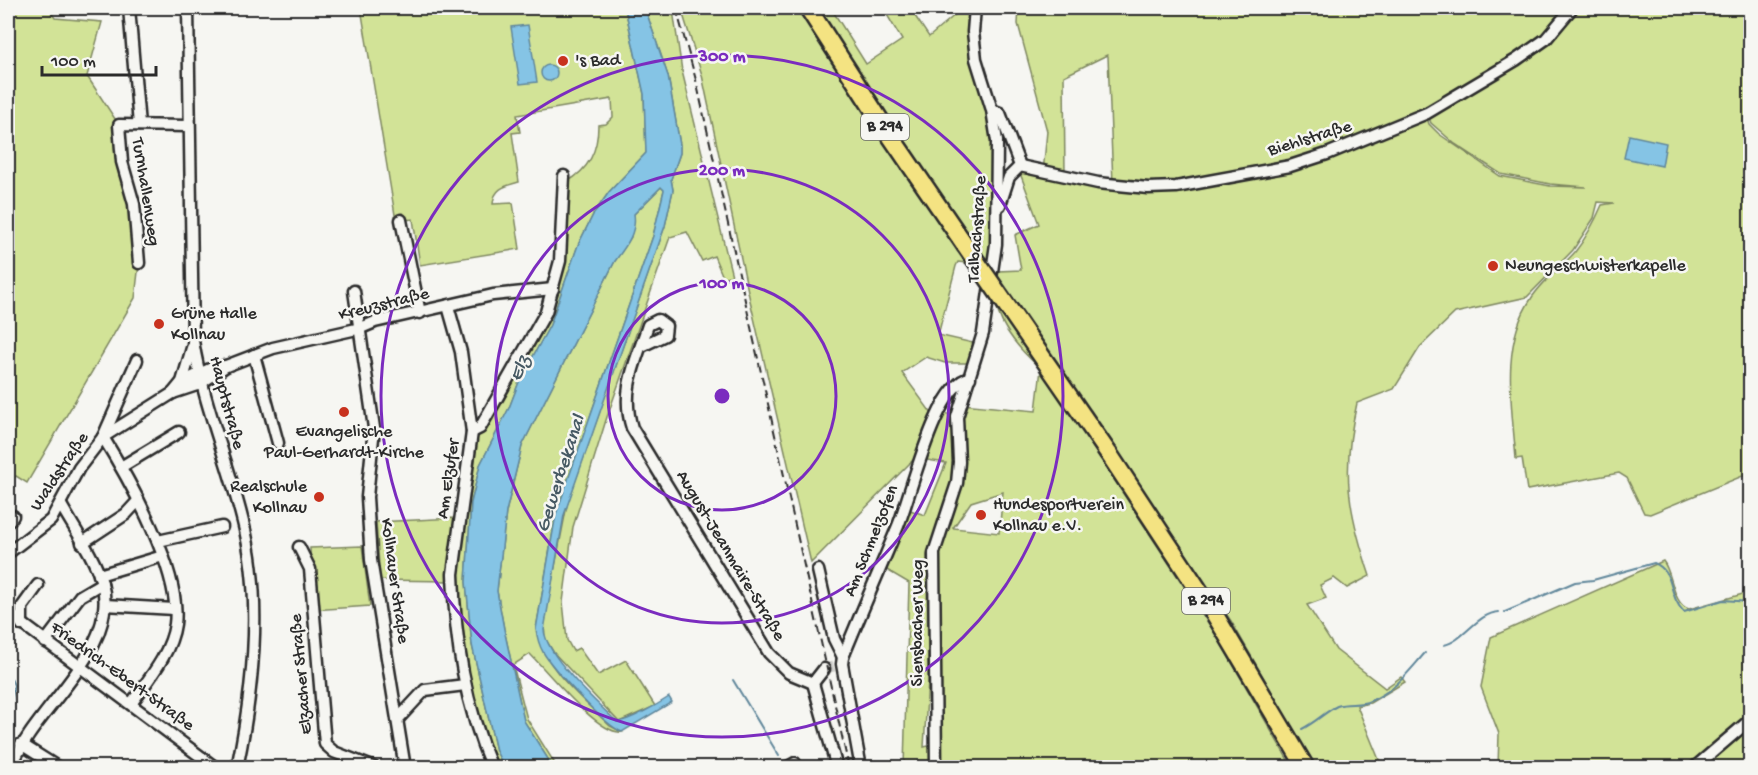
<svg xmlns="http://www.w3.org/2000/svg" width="1758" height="775" font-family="'Gochi Hand',sans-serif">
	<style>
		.green { fill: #d2e397; stroke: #7e8761; stroke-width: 1.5; fill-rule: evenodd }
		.water { fill: #85c4e5; stroke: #61879b; stroke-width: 1.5 }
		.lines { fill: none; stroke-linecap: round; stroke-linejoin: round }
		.stream { stroke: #61879b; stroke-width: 2 }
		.minor-tunnel { stroke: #cdcdca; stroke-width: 10; stroke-dasharray: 10 5; stroke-linecap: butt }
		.minor-casing { stroke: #2b2b2b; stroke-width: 15 }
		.highway-casing { stroke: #2b2b2b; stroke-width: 21 }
		.minor { stroke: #f6f6f2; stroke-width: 10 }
		.highway { stroke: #f4e382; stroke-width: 16 }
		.rail { stroke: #2b2b2b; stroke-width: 2; stroke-dasharray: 9 4.5; stroke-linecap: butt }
		.highway-bridge-casing { stroke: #2b2b2b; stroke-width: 21; stroke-linecap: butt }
		.highway-bridge { stroke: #f4e382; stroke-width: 16 }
		.ring { fill: none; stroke: #7b2cbf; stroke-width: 3 }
		.poi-dot { fill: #c8321e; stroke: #f6f6f2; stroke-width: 2 }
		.labels { text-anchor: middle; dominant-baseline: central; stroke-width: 5; stroke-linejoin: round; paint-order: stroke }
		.shield { fill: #f6f6f2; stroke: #686867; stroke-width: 1.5 }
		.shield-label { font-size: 16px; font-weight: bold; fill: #2b2b2b }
		.poi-label { font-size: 18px; fill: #2b2b2b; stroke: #f6f6f2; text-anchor: start }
		.street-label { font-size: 18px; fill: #2b2b2b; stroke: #f6f6f2 }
		.water-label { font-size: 20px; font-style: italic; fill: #465963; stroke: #f6f6f2 }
		.centre { fill: #7b2cbf; stroke: #f6f6f2; stroke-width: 3 }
		.ring-label { font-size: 18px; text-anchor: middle; font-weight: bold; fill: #7b2cbf; stroke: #f6f6f2; stroke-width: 5; stroke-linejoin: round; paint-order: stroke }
	</style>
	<rect width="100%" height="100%" fill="#f6f6f2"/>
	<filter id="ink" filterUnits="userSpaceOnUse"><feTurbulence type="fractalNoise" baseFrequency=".0167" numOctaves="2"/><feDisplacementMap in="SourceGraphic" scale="12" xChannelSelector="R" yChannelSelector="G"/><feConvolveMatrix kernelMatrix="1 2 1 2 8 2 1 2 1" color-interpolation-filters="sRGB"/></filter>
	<g filter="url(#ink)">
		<!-- green -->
		<g class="green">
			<path d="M8,8H48L55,18L102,22L87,76L119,125L139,263L135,298L27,483L16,476L8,483Z"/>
			<path d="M361,8H625L644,94L646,153L609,192L593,215L578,245L550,325L519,382L509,408L480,465L471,503L466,582L472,645L496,751L504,767H492L478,738L454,597L472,432L556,293L565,266L567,182C589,169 598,151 598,125L606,124L613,117L612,99L517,115L520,132L512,133L519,182C505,186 494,188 493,204L513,203L520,249L420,265L413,219L396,221Z"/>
			<path d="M645,8H672L673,10L682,71L732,276L723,277L714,256L702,261L687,232L670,237L606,420L573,527L563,602L567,640L573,651L579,648L598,675L626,660L655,706L619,722L554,653L545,638L544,623L567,505L665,226L673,190L671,179L680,153V145L668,76Z"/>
			<path d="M681,8H801L841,75L967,263L958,262L956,266L938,335L973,343L969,363H945L926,357L902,373L932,414L939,412L957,416L962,404L1036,411L1041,369C1022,352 1001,330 996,304C995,294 997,281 998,271L1021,270L1015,235L1039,224L1020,173V170L1043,173L1047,131L1018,24L1019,8H1568L1544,35L1515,58L1425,112L1429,124L1439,134L1500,176L1550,186L1586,187L1550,184L1501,174L1455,144L1431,123L1427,113L1520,61L1575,8H1750V473L1650,514L1644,513L1627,478L1619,473L1527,490L1522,458L1516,459C1512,407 1500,345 1531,299C1542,281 1561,268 1575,252C1586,238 1595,221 1602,205L1614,203L1598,202L1594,218L1573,250L1527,297L1455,313L1420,347L1394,389L1357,403C1341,471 1348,511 1370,576L1347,588L1334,578L1320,585L1326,598L1307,605L1336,650L1385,688L1401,677L1405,682L1370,703L1357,706L1382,767H1315L1231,621L1106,434L1090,443L1216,635L1292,767H904L909,583L880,566L904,508L925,515L946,463L915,458L811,563L749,296L702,75ZM1107,55L1108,56L1113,184L1065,175L1064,76ZM1003,492L999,533L953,528L971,502ZM935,547L933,745L924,747L928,680L927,555Z"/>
			<path d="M817,8H831L866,64L902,40L883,8H917L915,16L929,37L963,8H969L968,48L990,121L995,148L989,259L985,258L880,109Z"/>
			<path d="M661,187L664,190L653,236L556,514L536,629C543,668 583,699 610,726L622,732C599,736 547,671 530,654L513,665L527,719L557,767H553L524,721L504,629L497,591L506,512L522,446L615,261L631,237L634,214Z"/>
			<path d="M455,518L450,581L380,580L376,522Z"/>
			<path d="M362,546L370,606L313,610L310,548Z"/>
			<path d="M1663,561C1673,573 1672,604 1689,609L1750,592V767H1498L1499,734L1481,687L1491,637Z"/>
		</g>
		<!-- water -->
		<g class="water">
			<path d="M625,8H645L668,76L680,145V153L671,179L673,190L665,226L564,515L544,630C546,656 597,703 617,722C629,721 657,705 669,697L672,702L622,732C604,725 553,669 543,652C539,645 537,637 536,629L556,514L653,236L664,190L661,187L634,214C637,233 626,246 615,261L522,446L506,512L497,591L504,629L524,721L553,767H504L496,751L472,645L466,582L471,503L480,465L509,408L519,382L550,325L578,245L593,215L609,192L646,153L644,94Z"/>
			<path d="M528,25L537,82L520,84L511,27Z"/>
			<circle cx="549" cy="73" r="8"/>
			<path d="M1629,135L1666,143L1662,166L1624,158Z"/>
		</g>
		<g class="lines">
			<!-- stream -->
			<g class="stream">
				<path d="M1505,612L1575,582L1593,580L1654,563C1676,572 1667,595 1684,612L1723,600L1750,602"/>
				<path d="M1444,645C1464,641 1477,613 1499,612"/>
				<path d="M8,673L14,685L8,722"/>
				<path d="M733,680L779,756"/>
				<path d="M1302,729C1316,722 1325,712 1337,706C1347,702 1360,706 1370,701C1395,691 1408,672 1425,653"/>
			</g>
			<!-- minor-tunnel -->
			<path class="minor-tunnel" d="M824,669L842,664"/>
			<!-- minor casing -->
			<g class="minor-casing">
				<g id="minor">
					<path d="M129,8L139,125"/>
					<path d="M188,8L193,341C203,403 228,461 243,522C263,598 253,691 237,768"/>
					<path d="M992,110L1000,113L1020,166L1009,177L1000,205"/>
					<path d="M1020,166L1098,183L1148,188L1176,187L1290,166L1327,154L1427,113L1516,60L1546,39L1572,8"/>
					<path d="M401,220L420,313"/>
					<path d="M139,263L134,204L122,162L119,125L189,126"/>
					<path d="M354,291L374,428L367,497L371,560L405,768"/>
					<path d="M448,306L461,352L472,432L453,574C455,642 465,705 492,768"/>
					<path d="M642,346L665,335L666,326L658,320L648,325C636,362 620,390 632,428L769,653L789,673L813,683"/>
					<path d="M254,355L278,443"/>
					<path d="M182,382L214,367L226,366L273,348L361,328L375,322L493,295L553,289"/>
					<path d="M173,393L200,384L226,366"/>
					<path d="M472,432L480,428L546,312L560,261L564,176"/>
					<path d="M103,437C130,481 182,573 175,624C171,654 147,681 131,704"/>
					<path d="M103,437L137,360"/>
					<path d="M121,467L179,432"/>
					<path d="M8,522L13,516"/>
					<path d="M158,541L222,527"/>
					<path d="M82,543L126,514L138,501"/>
					<path d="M299,547L310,569L325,744L334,752L375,768"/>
					<path d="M8,553L51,520L79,468L103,437L173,393L182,382L192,348"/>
					<path d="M818,570L834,639L843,657"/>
					<path d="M99,575L163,556"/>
					<path d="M105,605L174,609"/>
					<path d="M8,613L216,768"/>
					<path d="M22,625V607L38,585"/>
					<path d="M45,642L80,596L102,583"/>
					<path d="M813,683L837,768"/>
					<path d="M813,683L824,669"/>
					<path d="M399,718L425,690L465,685"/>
					<path d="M21,744L59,768"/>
					<path d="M11,768C33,709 121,650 102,583C94,556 75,530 61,505"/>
					<path d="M786,768L795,763L798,768"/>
					<path d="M861,768L842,664L843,657C861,613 880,569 898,526C911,495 936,383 970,378"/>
					<path d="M936,768L934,553L957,483L959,462L957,417L983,333L996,244L997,141L992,110L976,59L973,32L975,8"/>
					<path d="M1694,768L1750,720"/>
				</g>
			</g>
			<!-- highway casing -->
			<g class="highway-casing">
				<g id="highway">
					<path d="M808,8L887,131L965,245"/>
					<path d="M1109,454L1215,615L1306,768"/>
				</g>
			</g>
			<!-- minor -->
			<use href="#minor" class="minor"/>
			<!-- highway -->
			<use href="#highway" class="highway"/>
			<!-- rail -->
			<path class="rail" d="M676,8L696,80L849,768"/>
			<!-- highway-bridge casing -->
			<g class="highway-bridge-casing">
				<path id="highway-bridge" d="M965,245L1109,454"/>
			</g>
			<!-- highway-bridge -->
			<use href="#highway-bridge" class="highway-bridge"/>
		</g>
	</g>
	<!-- distance rings -->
	<g class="ring">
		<circle cx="722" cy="396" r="114"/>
		<circle cx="722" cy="396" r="227"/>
		<circle cx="722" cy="396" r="341"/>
	</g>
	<!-- markers -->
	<g class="poi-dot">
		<circle cx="563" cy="61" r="6"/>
		<circle cx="1493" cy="266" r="6"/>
		<circle cx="159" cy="324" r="6"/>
		<circle cx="344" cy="412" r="6"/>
		<circle cx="319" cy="497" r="6"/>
		<circle cx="981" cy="515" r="6"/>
	</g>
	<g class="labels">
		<!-- shield labels -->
		<g class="shield">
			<rect x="861" y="114" width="48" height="26" rx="4.5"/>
			<rect x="1182" y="588" width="48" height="26" rx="4.5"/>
		</g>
		<g class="shield-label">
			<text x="885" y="127">B 294</text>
			<text x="1206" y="601">B 294</text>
		</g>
		<!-- poi labels -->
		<g class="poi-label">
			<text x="575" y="61">'s Bad</text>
			<text x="1505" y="266">Neungeschwisterkapelle</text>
			<text x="171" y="314">Grüne Halle<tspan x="171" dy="21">Kollnau</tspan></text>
			<text x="344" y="432" text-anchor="middle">Evangelische<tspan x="344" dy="21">Paul-Gerhardt-Kirche</tspan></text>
			<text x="307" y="487" text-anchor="end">Realschule<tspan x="307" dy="21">Kollnau</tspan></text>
			<text x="993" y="505">Hundesportverein<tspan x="993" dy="21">Kollnau e.V.</tspan></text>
		</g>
		<!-- street labels -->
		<g class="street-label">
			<text transform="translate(1310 139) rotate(-17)">Biehlstraße</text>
			<text transform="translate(145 192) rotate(81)">Turnhallenweg</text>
			<text transform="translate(978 229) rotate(-86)">Talbachstraße</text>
			<text transform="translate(384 305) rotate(-14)">Kreuzstraße</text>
			<text transform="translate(226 403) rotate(75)">Hauptstraße</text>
			<text transform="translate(60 472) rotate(-56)">Waldstraße</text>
			<text transform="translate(449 479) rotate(-82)">Am Elzufer</text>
			<text transform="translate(872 541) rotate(-68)">Am Schmelzofen</text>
			<text transform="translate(730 556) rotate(59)">August-Jeanmaire-Straße</text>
			<text transform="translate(394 581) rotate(82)">Kollnauer Straße</text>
			<text transform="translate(918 623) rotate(-90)">Siensbacher Weg</text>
			<text transform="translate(302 674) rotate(-95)">Elzacher Straße</text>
			<text transform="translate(122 677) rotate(36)">Friedrich-Ebert-Straße</text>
		</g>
		<!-- water labels -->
		<g class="water-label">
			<text transform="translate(521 369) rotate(-65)">Elz</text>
			<text transform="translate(562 474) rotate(-72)">Gewerbekanal</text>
		</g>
	</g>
	<circle cx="722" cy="396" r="9" class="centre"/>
	<g class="ring-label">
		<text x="722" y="61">300 m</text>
		<text x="722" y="175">200 m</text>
		<text x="722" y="288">100 m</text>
	</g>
	<!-- margin -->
	<rect width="1758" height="775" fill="none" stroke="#f6f6f2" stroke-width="30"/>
	<rect x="15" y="15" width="1728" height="745" fill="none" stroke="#2b2b2b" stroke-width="2" filter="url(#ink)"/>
	<!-- scale -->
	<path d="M42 66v9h114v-9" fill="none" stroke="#2b2b2b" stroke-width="3"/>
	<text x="51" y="66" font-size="18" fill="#2b2b2b" stroke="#f6f6f2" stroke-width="4.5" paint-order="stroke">100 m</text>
</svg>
